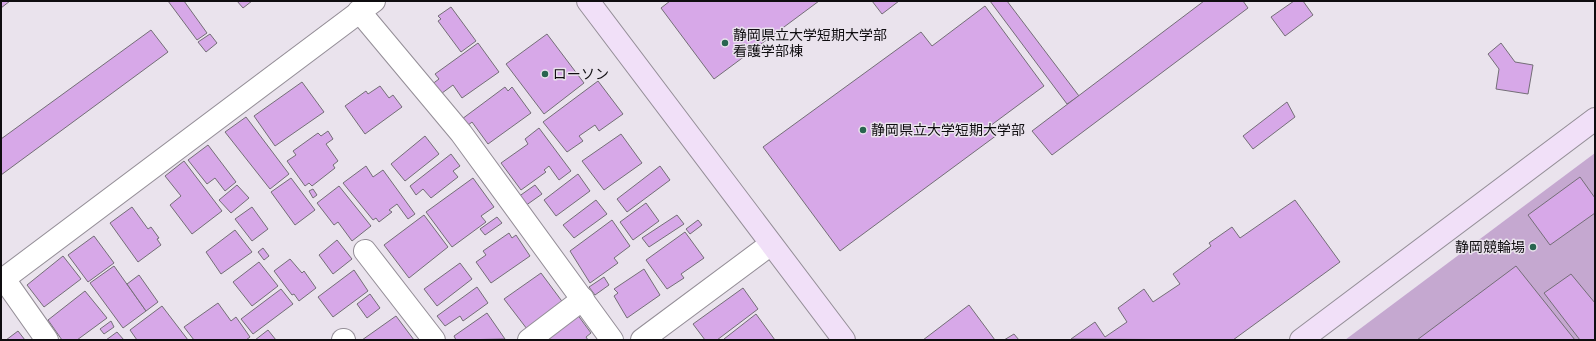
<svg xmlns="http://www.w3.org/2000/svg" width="1596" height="341" font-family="Cabin,'Noto Sans JP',sans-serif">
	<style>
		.green { fill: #c5a8d0 }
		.building { fill: #d7a8e8; stroke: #746e77 }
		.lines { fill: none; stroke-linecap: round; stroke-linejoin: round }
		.street-casing { stroke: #948e97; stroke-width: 24 }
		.secondary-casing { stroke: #948e97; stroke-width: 24 }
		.street { stroke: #fff; stroke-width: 22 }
		.secondary { stroke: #f1e0f8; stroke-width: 22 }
		.poi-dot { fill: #29654f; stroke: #eae3ed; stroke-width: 1.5 }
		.labels { text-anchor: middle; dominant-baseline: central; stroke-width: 3; stroke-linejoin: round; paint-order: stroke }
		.poi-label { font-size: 14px; fill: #0f0d10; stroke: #eae3ed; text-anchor: start }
	</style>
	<rect width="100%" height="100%" fill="#eae3ed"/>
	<!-- green -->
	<path class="green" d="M1595,153V340H1345Z"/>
	<!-- building -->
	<g class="building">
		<path d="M1,1H10L1,8Z"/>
		<path d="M168,1H184L207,33L197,40Z"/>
		<path d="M237,1H252L243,8Z"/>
		<path d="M670,1H819L714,79L661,8Z"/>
		<path d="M872,1H899L882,14Z"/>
		<path d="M990,1H1007L1079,96L1067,104Z"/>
		<path d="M1204,1H1243L1248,8L1052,155L1032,131Z"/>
		<path d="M1294,1H1303L1313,15L1285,36L1271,17Z"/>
		<path d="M985,6L1044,86L990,126L997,135L840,251L763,147L921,32L932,46Z"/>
		<path d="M451,7L476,41L461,52L438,21L441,19L438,16Z"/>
		<path d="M151,30L168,52L1,175V139Z"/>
		<path d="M210,34L217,43L206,52L198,42Z"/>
		<path d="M547,34L584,83L544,114L506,64Z"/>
		<path d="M478,43L499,72L462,98L453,85L438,96L431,85L439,79L435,74Z"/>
		<path d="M1501,43L1515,62L1533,65L1528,94L1496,89L1499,69L1488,54Z"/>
		<path d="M598,81L623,114L599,131L595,125L579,136L583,141L567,152L543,122Z"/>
		<path d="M302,82L324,112L275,146L254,116Z"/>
		<path d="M380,86L389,98L393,95L402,107L365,134L345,106L366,91L368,94Z"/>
		<path d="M505,87L508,91L512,87L531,113L488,144L472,122L467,126L462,119Z"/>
		<path d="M1287,102L1295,117L1253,149L1243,136Z"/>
		<path d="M246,117L289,174L270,189L225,132Z"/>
		<path d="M539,128L571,171L559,180L549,166L544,170L546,172L521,190L501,163L528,144L525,139Z"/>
		<path d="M328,131L333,139L326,144L338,161L333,165L335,168L312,186L309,183L305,186L287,161L296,155L293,151L318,133L321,136Z"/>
		<path d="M621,134L642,163L604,190L582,161Z"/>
		<path d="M425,136L439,154L405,181L391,164Z"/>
		<path d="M208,145L236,182L225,191L215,178L207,184L188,160Z"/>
		<path d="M451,154L460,166L453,171L458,177L431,198L423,189L416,195L410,186Z"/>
		<path d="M184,161L222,211L192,234L170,205L181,196L165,176Z"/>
		<path d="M366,166L373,177L383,170L415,214L408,219L397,204L389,210L392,212L379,222L376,218L373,220L343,183Z"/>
		<path d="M660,166L670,180L627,212L617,199Z"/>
		<path d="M578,174L590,191L556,216L544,200Z"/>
		<path d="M1580,177L1595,198V213L1550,245L1528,215Z"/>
		<path d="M291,178L315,210L295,225L271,192Z"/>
		<path d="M473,178L494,207L481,216L486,222L452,247L426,212Z"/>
		<path d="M237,185L249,198L231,213L219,200Z"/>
		<path d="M535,185L542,194L525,206L518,197Z"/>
		<path d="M339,186L371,226L352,241L338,222L334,225L317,203Z"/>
		<path d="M313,189L317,195L313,198L309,191Z"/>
		<path d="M596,200L607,214L574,238L563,225Z"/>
		<path d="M1295,200L1340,262L1233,340L1071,339L1095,322L1105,337L1127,322L1118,308L1144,289L1153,302L1180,284L1173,274L1211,246L1209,243L1232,227L1240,238Z"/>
		<path d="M646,203L659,221L633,240L620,222Z"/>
		<path d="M132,207L148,229L151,227L159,238L157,239L161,245L138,262L110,223Z"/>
		<path d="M252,207L268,229L252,241L235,219Z"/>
		<path d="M424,215L448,247L409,278L384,245Z"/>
		<path d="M677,215L684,224L649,247L642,238Z"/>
		<path d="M497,217L502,223L485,235L480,229Z"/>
		<path d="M612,220L630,246L614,258L618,263L590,283L570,251Z"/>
		<path d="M698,220L702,225L690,234L686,229Z"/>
		<path d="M235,230L252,252L221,274L206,252Z"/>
		<path d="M685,232L704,258L681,274L684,278L667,289L646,260Z"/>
		<path d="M509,233L512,238L516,235L530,256L491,283L476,262L486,255L483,251Z"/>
		<path d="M94,236L114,263L88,282L68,255Z"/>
		<path d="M337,240L352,259L333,274L319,255Z"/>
		<path d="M263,248L269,256L264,260L258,252Z"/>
		<path d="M63,256L81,279L44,307L27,285Z"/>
		<path d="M290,259L302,273L304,271L316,288L299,301L294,294L292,295L274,271Z"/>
		<path d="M259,262L278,286L252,306L233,282Z"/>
		<path d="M460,263L472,279L437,306L424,289Z"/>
		<path d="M114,266L146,311L123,328L90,283Z"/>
		<path d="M1516,266L1575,340H1417Z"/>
		<path d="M644,269L660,295L627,318L614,296L618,293L614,289Z"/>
		<path d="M354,270L368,291L333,317L318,297Z"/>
		<path d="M541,273L564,304L527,329L504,299Z"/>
		<path d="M1571,274L1595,303V340H1580L1544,293Z"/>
		<path d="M139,275L158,302L146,311L127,284Z"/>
		<path d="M604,277L609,285L595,295L589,287Z"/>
		<path d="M477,287L488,303L463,321L460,316L445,326L437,316Z"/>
		<path d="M743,288L758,309L717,340H705L693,324Z"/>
		<path d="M281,289L293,304L253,334L241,319Z"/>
		<path d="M85,291L107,318L77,340H62L48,320Z"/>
		<path d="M370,294L380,308L367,318L357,304Z"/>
		<path d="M218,303L231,321L236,317L250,337L246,340H194L184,327Z"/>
		<path d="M969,305L995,340H923Z"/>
		<path d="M162,306L188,340H137L130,330Z"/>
		<path d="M487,313L505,339L456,340L454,336Z"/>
		<path d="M577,314L591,333L586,337L588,340H542Z"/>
		<path d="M756,314L775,340H725L724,339Z"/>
		<path d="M396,316L414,340H362Z"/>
		<path d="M111,321L114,327L104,334L100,329Z"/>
		<path d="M268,330L276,340H255Z"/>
		<path d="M18,331L25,340H6Z"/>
		<path d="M117,332L124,340H106Z"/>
		<path d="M1014,334L1019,340H1004Z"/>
	</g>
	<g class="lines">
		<!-- street casing -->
		<g class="street-casing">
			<g id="street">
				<path d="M359,11L461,133L612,340"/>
				<path d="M365,251L434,340"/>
				<path d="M4,279L47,340"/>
				<path d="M1,281L374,1"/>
				<path d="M343,340H344"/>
				<path d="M529,340L583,299"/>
				<path d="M642,340L771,244"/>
			</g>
		</g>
		<!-- secondary casing -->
		<g class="secondary-casing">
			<g id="secondary">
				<path d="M588,1L844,340"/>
				<path d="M1301,340L1595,119"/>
			</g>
		</g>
		<!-- street -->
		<use href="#street" class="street"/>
		<!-- secondary -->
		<use href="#secondary" class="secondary"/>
	</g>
	<!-- markers -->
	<g class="poi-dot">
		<circle cx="725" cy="43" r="4"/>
		<circle cx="545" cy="74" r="4"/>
		<circle cx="863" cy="130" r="4"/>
		<circle cx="1533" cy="247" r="4"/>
	</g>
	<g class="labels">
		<!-- poi labels -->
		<g class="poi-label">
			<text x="733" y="35">静岡県立大学短期大学部<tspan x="733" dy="16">看護学部棟</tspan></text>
			<text x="553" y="74">ローソン</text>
			<text x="871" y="130">静岡県立大学短期大学部</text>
			<text x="1525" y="247" text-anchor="end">静岡競輪場</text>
		</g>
	</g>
	<!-- border -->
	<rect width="1596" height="341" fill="none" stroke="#0f0d10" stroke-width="4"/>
</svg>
